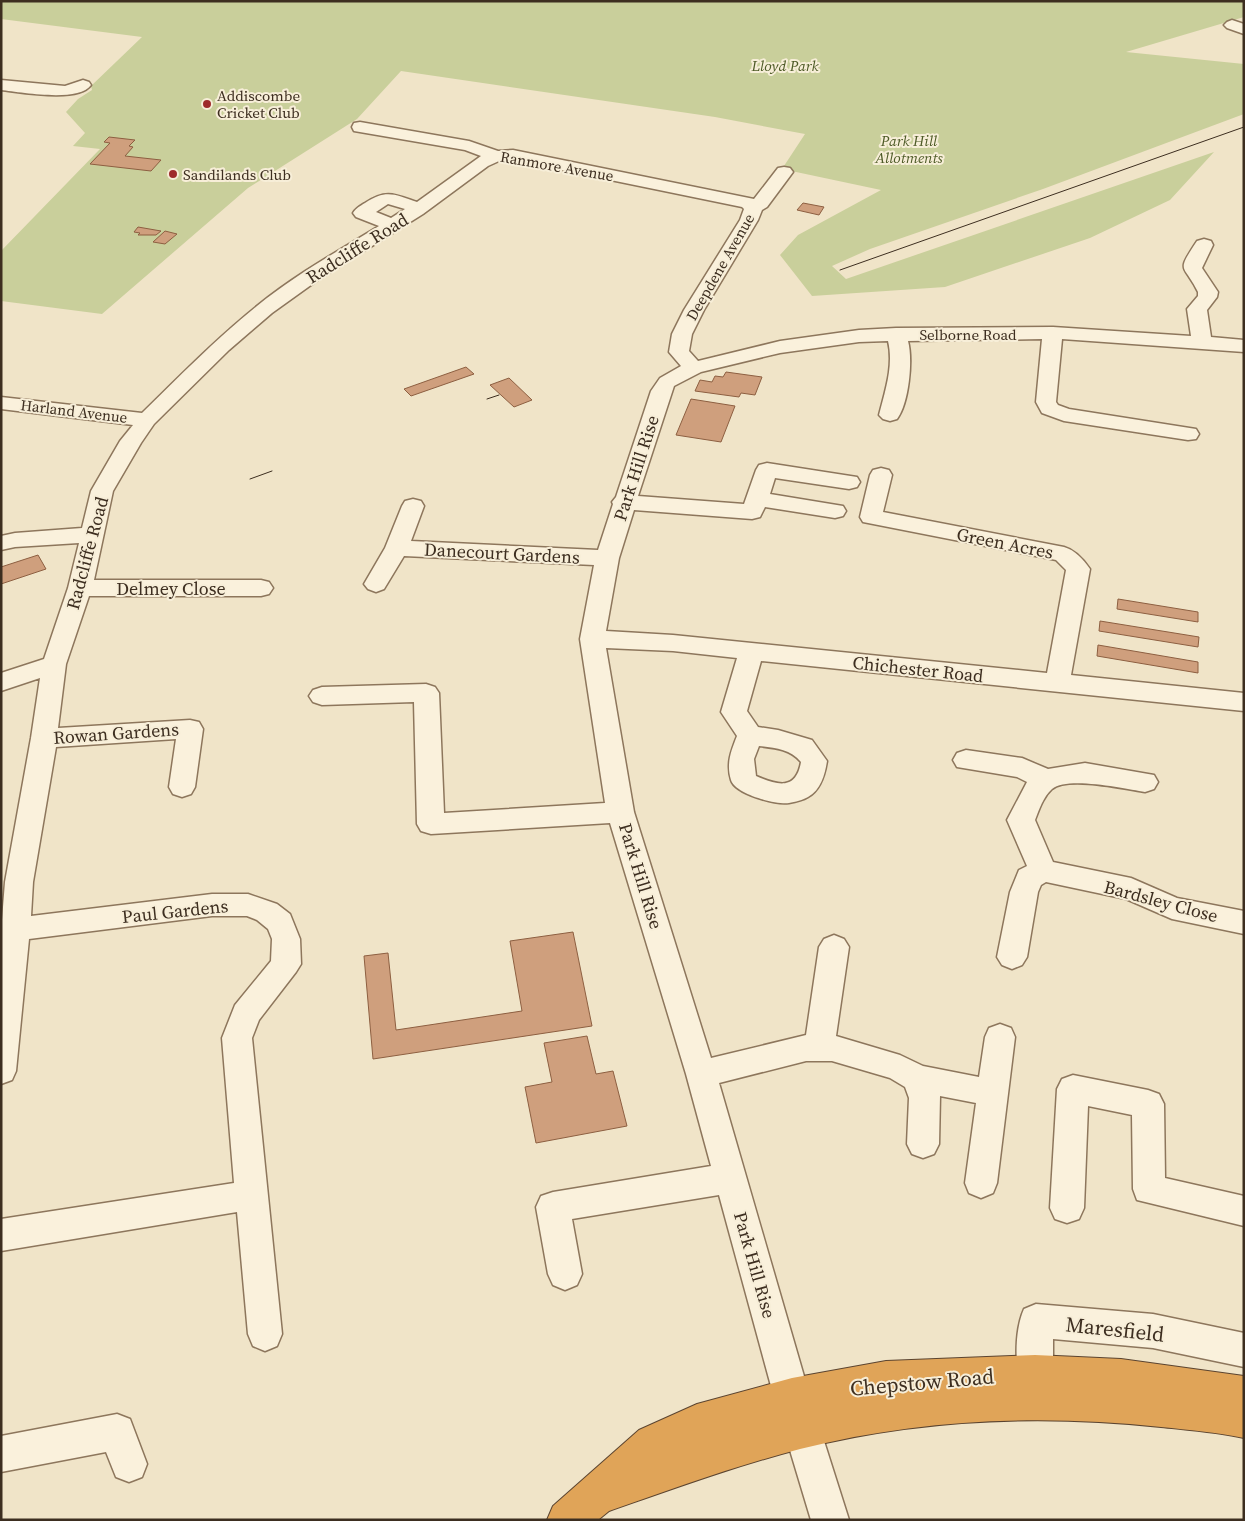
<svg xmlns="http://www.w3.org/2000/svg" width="1245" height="1521" font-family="'Source Serif 4',serif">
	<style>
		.green { fill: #c9cf9b }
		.building { fill: #cf9f7d; stroke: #8d5f41 }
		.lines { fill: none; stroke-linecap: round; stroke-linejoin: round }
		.minor-casing { stroke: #8d765c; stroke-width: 3 }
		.highway-casing { stroke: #5b4430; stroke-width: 2 }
		.minor { fill: #faf1dc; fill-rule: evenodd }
		.highway { fill: #e0a458; fill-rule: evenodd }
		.tram { stroke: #3d2e20; stroke-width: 1 }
		.poi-dot { fill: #9e2a2b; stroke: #f7eed8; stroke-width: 2 }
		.labels { text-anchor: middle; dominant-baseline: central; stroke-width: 4; stroke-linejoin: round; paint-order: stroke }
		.far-park-label { font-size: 15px; font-style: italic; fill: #4d5a26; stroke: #f7eed8 }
		.far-poi-label { font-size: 15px; fill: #3d2e20; stroke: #f7eed8; text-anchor: start }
		.far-street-label { font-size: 15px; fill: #3d2e20; stroke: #f7eed8 }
		.street-label { font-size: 18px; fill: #3d2e20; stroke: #f7eed8 }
		.near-street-label { font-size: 21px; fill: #3d2e20; stroke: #f7eed8 }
	</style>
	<rect width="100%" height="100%" fill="#f0e4c8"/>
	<!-- green -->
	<path class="green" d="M1,1H1244V17L1126,52L1244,64V114L1043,189L870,249L832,266L846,279L1214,152L1170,200L1090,238L945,287L812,296L780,255L798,235L881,190L782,169L805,134L715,117L401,71L357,119L248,188L102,314L1,301V251L100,149L73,146L85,133L66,112L78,99L92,90L91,86L142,37L1,19Z"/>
	<!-- building -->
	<g class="building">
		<path d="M109,137L135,140L129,146L133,147L125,156L161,160L151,171L90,164L110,143L104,142Z"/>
		<path d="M803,203L824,207L819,215L797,210Z"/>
		<path d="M138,227L161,231L156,235H138L140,233L134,232Z"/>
		<path d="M165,231L177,234L165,244L153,242Z"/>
		<path d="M466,367L474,374L411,396L404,389Z"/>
		<path d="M726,372L762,377L755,395L741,393L739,397L695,391L700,380L712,382L715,376L723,377Z"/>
		<path d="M509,378L532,400L514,407L490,385Z"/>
		<path d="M691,399L735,406L721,442L676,435Z"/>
		<path d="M38,555L46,569L1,584V567Z"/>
		<path d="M1118,599L1198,612V622L1117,609Z"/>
		<path d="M1100,621L1199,637L1198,647L1099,631Z"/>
		<path d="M1098,645L1198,662V673L1097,656Z"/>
		<path d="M573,932L592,1026L373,1059L364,956L388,953L396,1030L522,1011L510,941Z"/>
		<path d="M587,1036L596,1074L613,1071L627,1126L536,1143L525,1087L552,1082L544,1043Z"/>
	</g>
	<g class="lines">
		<!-- minor casing -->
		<g class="minor-casing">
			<g id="minor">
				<path d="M1232,20L1244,24V34L1227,28L1224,25L1227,22Z"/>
				<path d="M1,80L65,86L83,80L89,82L91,85C78,103 21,92 1,90Z"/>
				<path d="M360,122L469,141L498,151L513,150L754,199L778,168L784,167L790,168L793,172L767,207L762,210L758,220L704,310L692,334L689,351L698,361L780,341L859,330L896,328L1053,327L1191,336L1187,309L1198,296V292C1184,263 1175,274 1197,241L1204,239L1211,241L1213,245L1202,268L1218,292L1217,297L1207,310L1211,337L1244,340V352L1062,339L1056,402L1058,405L1069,409L1196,429L1199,434L1196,439L1188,440L1064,421L1042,413L1036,402L1042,339L908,341C913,360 909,403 897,419L890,421L883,419L879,415C885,391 894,366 888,341L859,342L780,353L701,372L674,386L638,496L744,504L756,470L759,465L767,463L857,477L860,482L857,487L849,489L775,478L770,494L843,506L846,511L843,516L835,518L765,507L760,517L752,519L634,510L619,558L606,631L673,635L1047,673L1066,570L1056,560L863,522L860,517L870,475L873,470L881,468L889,470L892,475L883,512L1064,547C1075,550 1083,559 1090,569L1071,675L1244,693V711L761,661L747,711L758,727L778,730L812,740L827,761C825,774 821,790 808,797C803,800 795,802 789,803C776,805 735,794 731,780C726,764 731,751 737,736L721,712L737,658L673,651L606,648L634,812L711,1058L806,1035L819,947L824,939L834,935L844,939L849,947L836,1036L900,1055L923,1066L979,1077L985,1037L989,1028L1000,1024L1011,1028L1015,1037L997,1183L993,1193L981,1198L969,1193L965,1183L976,1103L940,1096L939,1144L934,1154L923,1158L912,1154L907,1144L909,1098L905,1087L890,1078L832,1061H806L719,1083L810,1397L849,1520H811L774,1397L719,1195L572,1219L582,1274L577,1285L565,1290L553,1285L548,1274L536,1207L541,1196L553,1192L711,1166L686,1074L610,823L431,834L421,831L417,824L414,702L322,705L313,702L309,696L313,690L322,687L426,684L435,687L439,693L444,813L605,803L580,639L594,565L404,556L384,589L376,592L368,589L364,584L385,548L402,506L405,501L413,499L421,501L424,506L411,541L598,550L613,504L612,502L616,497L651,391L660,378L681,366L669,352L672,334L684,310L740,220L744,209L742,207L513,160L499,161L488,166L423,214L318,280L272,313L229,350L154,424L141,443L113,491L94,580H261L269,582L273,588L269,594L261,596H89L66,664L58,728L190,720L199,722L203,729L195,787L191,794L182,797L173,794L169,787L176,739L56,747L33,882L31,916L212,894H248L277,904L290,914L300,939L301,964L296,972L259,1020L252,1038L282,1334L277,1346L265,1351L253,1346L248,1334L237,1212L1,1251V1219L234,1183L222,1038L235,1005L271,961L272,939L268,929L257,920L247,916H212L29,939L16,1071L12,1080L1,1084V932L5,882L31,738L40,678L1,691V673L44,659L68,588L79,543L15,547L1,550V536L15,533L82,528L91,491L120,441L133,425L1,409V397L142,413C180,376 216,339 257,306C295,275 338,251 379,226L356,217L353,213C356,208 360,206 365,203C386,189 394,194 417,202L481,156L465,150L354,131L352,127L354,123ZM388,204L405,209L391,218L376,212ZM759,746C775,748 790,749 801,762C796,791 777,785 756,776L754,759Z"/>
				<path d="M966,750L1022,758L1048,769L1085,763L1154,775L1158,782L1154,789L1145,792C1125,789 1068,776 1052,789C1043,797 1039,810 1035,820L1053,862L1131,878L1177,898L1244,911V934L1172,919L1126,899L1046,882L1041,885L1038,892L1027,957L1022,965L1012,969L1002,965L997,957L1010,892L1019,870L1027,866L1007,820L1027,782L1017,777L957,767L953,760L957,753Z"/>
				<path d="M1073,1075L1148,1090L1159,1094L1164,1104L1165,1178L1244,1196V1226L1137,1200L1133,1189L1132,1115L1088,1106L1084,1208L1079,1219L1067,1223L1055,1219L1050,1208L1057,1089L1062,1079Z"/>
				<path d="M1036,1304L1153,1314L1244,1333V1367L1153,1348L1053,1339V1373L1048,1385L1035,1391L1022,1385C1014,1366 1015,1329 1024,1309Z"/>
				<path d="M117,1414L130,1419L147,1464L142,1477L129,1482L116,1477L106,1452L1,1472V1436Z"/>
			</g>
		</g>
		<!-- highway casing -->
		<g class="highway-casing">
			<path id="highway" d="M1035,1355L1121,1359L1244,1376V1438C1216,1432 1189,1430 1161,1427C1040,1414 918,1419 800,1449C735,1466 672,1489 609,1511L598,1520H547L553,1506L639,1430L697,1404L792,1378L886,1361Z"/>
		</g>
		<!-- minor -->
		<use href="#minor" class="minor"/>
		<!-- highway -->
		<use href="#highway" class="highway"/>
		<!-- tram -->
		<g class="tram">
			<path d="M840,270L1244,127"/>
			<path d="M487,399L499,395"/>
			<path d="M250,479L272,471"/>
		</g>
	</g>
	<!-- markers -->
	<g class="poi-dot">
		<circle cx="207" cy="104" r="5"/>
		<circle cx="173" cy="174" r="5"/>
	</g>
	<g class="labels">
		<!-- far-park labels -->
		<g class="far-park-label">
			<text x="785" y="65">Lloyd Park</text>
			<text x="909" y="140">Park Hill<tspan x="909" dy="17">Allotments</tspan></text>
		</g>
		<!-- far-poi labels -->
		<g class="far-poi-label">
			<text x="217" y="95">Addiscombe<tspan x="217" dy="17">Cricket Club</tspan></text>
			<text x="183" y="174">Sandilands Club</text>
		</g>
		<!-- far-street labels -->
		<g class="far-street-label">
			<text transform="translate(557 166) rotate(10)">Ranmore Avenue</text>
			<text transform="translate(720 267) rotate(-60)">Deepdene Avenue</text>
			<text x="968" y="334">Selborne Road</text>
			<text transform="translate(74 411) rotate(7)">Harland Avenue</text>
		</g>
		<!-- street labels -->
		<g class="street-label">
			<text transform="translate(357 248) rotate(-32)">Radcliffe Road</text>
			<text transform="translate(636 468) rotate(-72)">Park Hill Rise</text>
			<text transform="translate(1005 543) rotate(11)">Green Acres</text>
			<text transform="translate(87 553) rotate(-75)">Radcliffe Road</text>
			<text transform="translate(502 553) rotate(3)">Danecourt Gardens</text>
			<text x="171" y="588">Delmey Close</text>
			<text transform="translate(918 669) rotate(6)">Chichester Road</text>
			<text transform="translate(116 733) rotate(-4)">Rowan Gardens</text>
			<text transform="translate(641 876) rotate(73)">Park Hill Rise</text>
			<text transform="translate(1161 901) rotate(15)">Bardsley Close</text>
			<text transform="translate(175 911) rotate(-6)">Paul Gardens</text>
			<text transform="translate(755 1265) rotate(74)">Park Hill Rise</text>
		</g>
		<!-- near-street labels -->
		<g class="near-street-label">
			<text transform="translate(1115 1329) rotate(6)">Maresfield</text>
			<text transform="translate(922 1382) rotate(-5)">Chepstow Road</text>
		</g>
	</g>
	<!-- border -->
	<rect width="1245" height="1521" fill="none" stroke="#3d2e20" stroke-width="5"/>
</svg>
